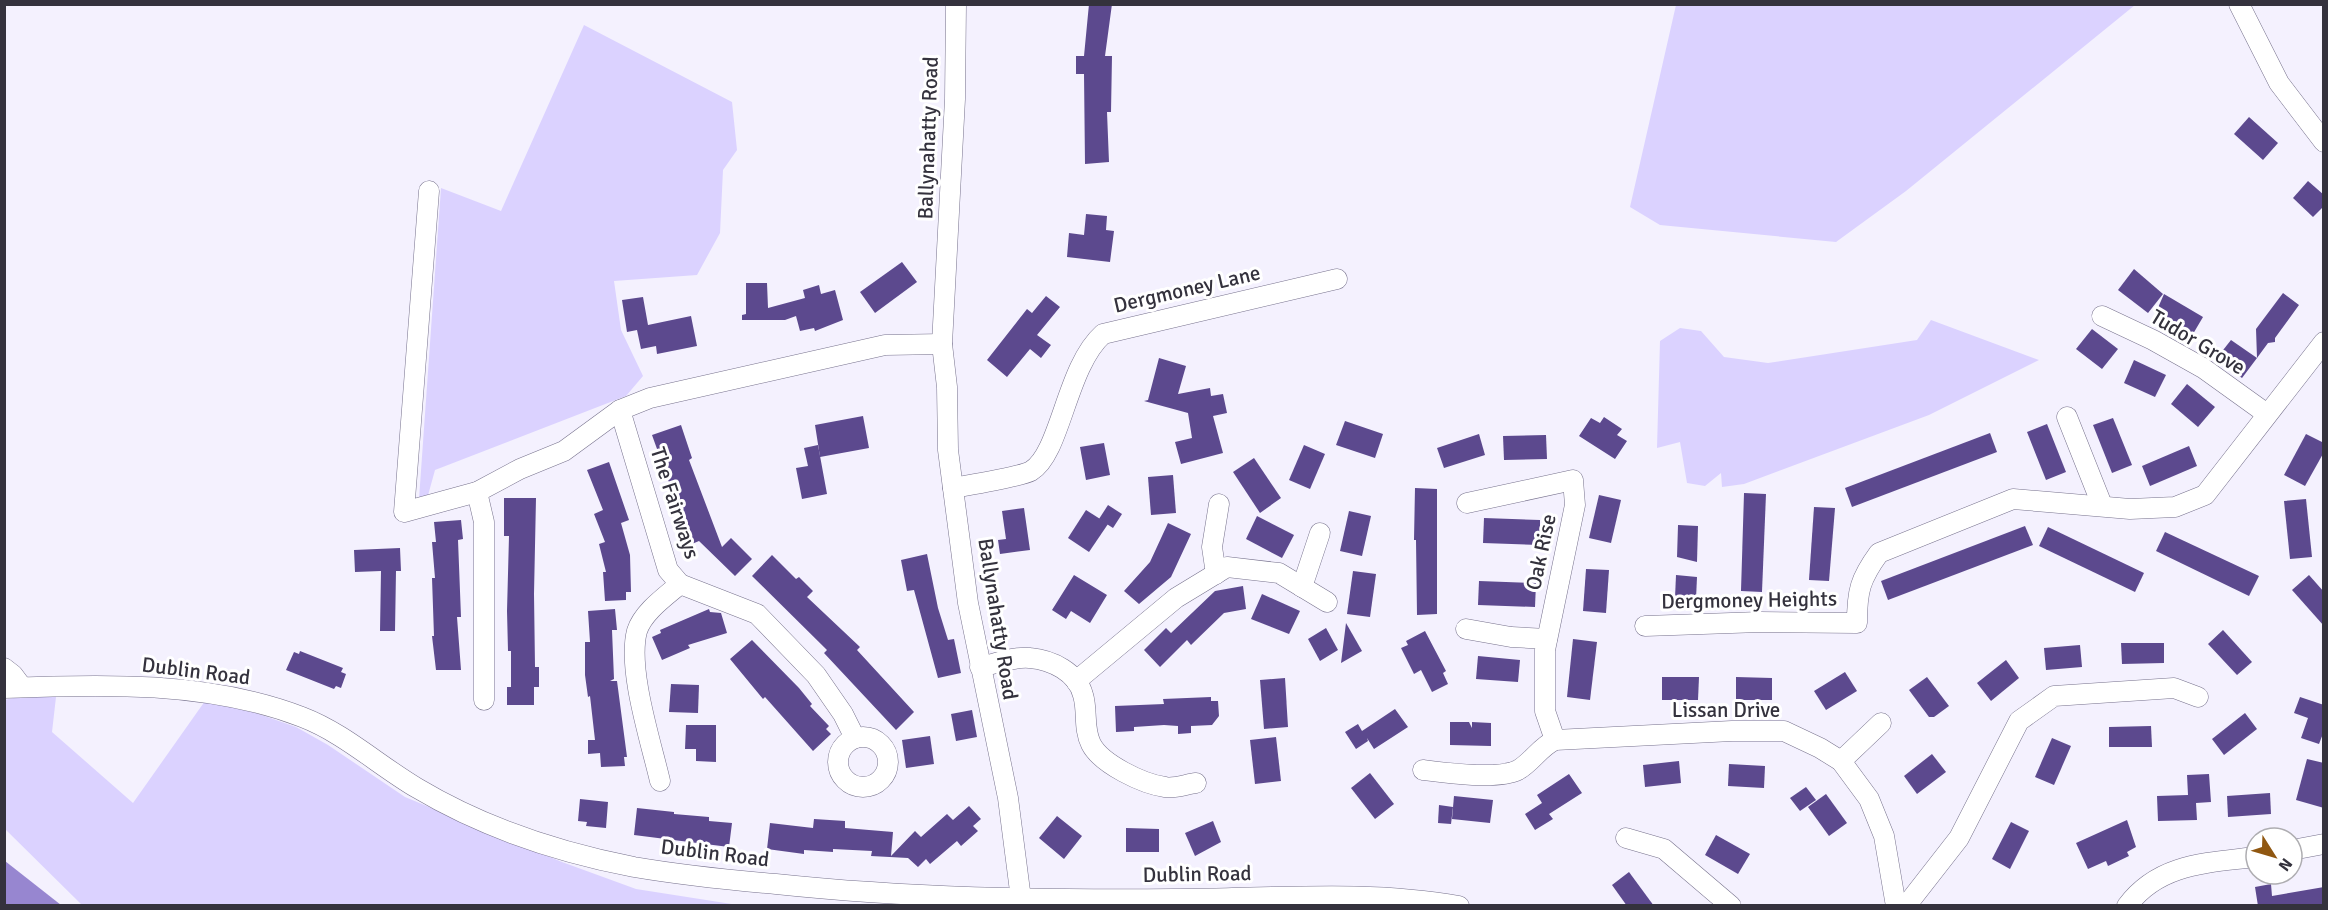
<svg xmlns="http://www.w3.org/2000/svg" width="2328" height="910" font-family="Signika,sans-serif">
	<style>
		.green { fill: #dbd2ff }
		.water { fill: #9786d0 }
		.building { fill: #5c498e }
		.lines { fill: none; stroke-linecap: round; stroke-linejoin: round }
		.minor-casing { stroke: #77728d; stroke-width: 21 }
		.minor { stroke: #fff; stroke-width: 20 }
		.labels { text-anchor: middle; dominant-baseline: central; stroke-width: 6; stroke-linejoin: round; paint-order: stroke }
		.street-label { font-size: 21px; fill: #34323d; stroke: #fff }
	</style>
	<rect width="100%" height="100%" fill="#f4f1fe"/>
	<!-- green -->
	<g class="green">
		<path d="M1676,5V4L2135,5L1906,191L1836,242L1660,225L1630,207Z"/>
		<path d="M584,25L732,102L737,150L723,170L720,233L697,275L614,281L621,330L643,376L626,396L435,470L427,499H419L441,188L501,211Z"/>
		<path d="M1931,320L2039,360L1929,415L1744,484L1722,487L1721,473L1705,486L1687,483L1680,442L1657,448L1660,341L1680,328L1701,331L1724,357L1768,363L1917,340Z"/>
		<path d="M24,696L56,697L52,732L133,803L205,701L256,713L296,727L328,745L405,797L562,862L636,889L738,905H82L5,829L4,700Z"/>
	</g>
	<!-- water -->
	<path class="water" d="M5,861L61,905H5Z"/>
	<!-- building -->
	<g class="building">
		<path d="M1089,4H1112L1105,56H1112L1111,112H1107L1109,162L1085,164L1084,74H1076V56H1084Z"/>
		<path d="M2249,117L2278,143L2263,160L2234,134Z"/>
		<path d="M2308,181L2324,195V206L2313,217L2293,198Z"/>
		<path d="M1086,214L1107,216L1106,230L1114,231L1110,262L1067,257L1069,233L1084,235Z"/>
		<path d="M902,262L917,282L875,313L860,292Z"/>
		<path d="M2134,269L2163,294L2148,313L2118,290Z"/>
		<path d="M746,283H767L768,308L805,298L803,290L819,285L821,294L835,290L843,320L815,331L814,328L800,331L796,316L785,320H742V315L746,314Z"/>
		<path d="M2283,293L2299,305L2275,338V342L2268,343L2257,358L2256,329Z"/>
		<path d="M2164,294L2203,317L2190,339L2154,317Z"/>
		<path d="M1046,296L1060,307L1037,335L1051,345L1041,358L1030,349L1007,377L987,360L1027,309L1032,313Z"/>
		<path d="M643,297L648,325L691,316L697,346L657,354L656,346L641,349L637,330L627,332L622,300Z"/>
		<path d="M2092,329L2118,349L2102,369L2076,349Z"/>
		<path d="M2231,340L2257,358L2242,378L2216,359Z"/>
		<path d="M1159,358L1186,366L1178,394L1210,388L1211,396L1223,394L1227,413L1213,416L1223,453L1181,464L1175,442L1192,438L1188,413L1144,401L1148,400Z"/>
		<path d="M2134,360L2166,375L2155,397L2124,383Z"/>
		<path d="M2187,384L2215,407L2198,427L2171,404Z"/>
		<path d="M863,416L869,448L820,457L815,425Z"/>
		<path d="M1604,417L1622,429L1617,435L1627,441L1615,459L1579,436L1591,418L1600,423Z"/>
		<path d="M2113,418L2132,465L2112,473L2093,425Z"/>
		<path d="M1345,421L1383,434L1375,458L1336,445Z"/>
		<path d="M2047,424L2066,472L2046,480L2027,432Z"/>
		<path d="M681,425L692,458L689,460L722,547L731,538L752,559L735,576L699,541L687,546L679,526L684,524L652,435Z"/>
		<path d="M1990,433L1997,452L1852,507L1845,488Z"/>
		<path d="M1479,434L1485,455L1444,468L1437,448Z"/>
		<path d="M2306,434L2324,443V452L2305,486L2284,475Z"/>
		<path d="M1546,435L1547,459L1504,460L1503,436Z"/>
		<path d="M1104,443L1110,475L1086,480L1080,447Z"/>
		<path d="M818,445L827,494L802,499L796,468L808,466L804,448Z"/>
		<path d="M1304,445L1325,454L1310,489L1289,480Z"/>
		<path d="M2189,446L2197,466L2150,486L2142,466Z"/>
		<path d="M1254,458L1281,498L1260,513L1233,472Z"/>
		<path d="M609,462L629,520L621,523L630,555L631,592H626V600L605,601L603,572H606L599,544L605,542L594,514L603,510L587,470Z"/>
		<path d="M1173,475L1176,513L1151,515L1148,477Z"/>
		<path d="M1415,488L1437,489V614L1417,615L1416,540H1414Z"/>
		<path d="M1744,493L1766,494L1762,592L1741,591Z"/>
		<path d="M1599,495L1621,500L1611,543L1589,538Z"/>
		<path d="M504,498H536L534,594L535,667H539V687H534V705H507V687H511V651H508L507,611L509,536H504Z"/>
		<path d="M2306,499L2312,557L2290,559L2284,501Z"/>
		<path d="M1108,505L1122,514L1113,528L1099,519Z"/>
		<path d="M1814,507L1835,508L1829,581L1809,580Z"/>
		<path d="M1024,508L1030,550L1000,554L998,540L1006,539L1002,511Z"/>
		<path d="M1086,510L1108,524L1089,552L1068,538Z"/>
		<path d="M1349,511L1371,516L1362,556L1340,551Z"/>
		<path d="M1257,516L1294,535L1282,558L1246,539Z"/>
		<path d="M1484,518L1540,520V545L1483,543Z"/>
		<path d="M461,520L463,539L458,540L461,617H457L461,670H436L432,636H434L432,578H435L432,542H436L434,522Z"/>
		<path d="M1168,523L1191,534L1171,577L1139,604L1124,591L1150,562Z"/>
		<path d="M1678,525L1698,526L1697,562L1677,557Z"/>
		<path d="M2025,526L2033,545L1888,600L1881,581Z"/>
		<path d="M2048,527L2144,573L2135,592L2039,546Z"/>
		<path d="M2165,532L2259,576L2249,596L2156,551Z"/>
		<path d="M400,548L401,571H396L395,631H380L381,571L355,572L354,550Z"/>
		<path d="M927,554L938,608L948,640L954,639L961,673L938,678L914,590L907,591L901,560Z"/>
		<path d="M772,555L796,579L799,577L813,591L807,597L860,647L857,650L914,712L896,730L824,653L827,650L752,576Z"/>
		<path d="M1586,569L1609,570L1606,613L1583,611Z"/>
		<path d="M1353,571L1376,574L1370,617L1347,614Z"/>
		<path d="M1074,575L1107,595L1090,623L1071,611L1066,619L1052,610Z"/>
		<path d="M1676,575L1697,577L1696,599L1675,598Z"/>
		<path d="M2309,575L2324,592V626L2292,590Z"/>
		<path d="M1479,581L1536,583L1535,607L1478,605Z"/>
		<path d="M1243,586L1246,609L1224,613L1191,645L1187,640L1160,667L1144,650L1166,628L1171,633L1215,591Z"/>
		<path d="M1262,594L1300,611L1289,634L1251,619Z"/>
		<path d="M615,609L617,630H612L614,679L610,681H617L627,757H624L625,766L601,767L600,753L588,754V740H595L590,696L588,697L585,675V642H590L588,611Z"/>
		<path d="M709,609L710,612L721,613L727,633L688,645L690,648L662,660L652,637L661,633L660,630Z"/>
		<path d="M1346,623L1362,651L1341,663Z"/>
		<path d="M1326,628L1338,650L1320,661L1308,639Z"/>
		<path d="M2223,630L2252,662L2237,675L2208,644Z"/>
		<path d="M1425,631L1446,671L1443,673L1448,684L1432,692L1421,670L1414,674L1401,648L1408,645L1406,641Z"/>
		<path d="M1573,639L1597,642L1590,700L1567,697Z"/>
		<path d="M752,640L799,688L812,704L810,706L829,726L826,729L831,734L813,751L765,697L763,699L730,659Z"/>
		<path d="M2121,643H2164V663L2122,664Z"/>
		<path d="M2080,645L2082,667L2046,670L2044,648Z"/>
		<path d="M300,651L343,668L341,672L346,674L341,688L336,686L334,689L286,670L294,652L299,654Z"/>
		<path d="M1478,656L1520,660L1518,682L1476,679Z"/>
		<path d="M2006,660L2019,678L1991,701L1977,683Z"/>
		<path d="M1845,672L1857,691L1826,710L1814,691Z"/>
		<path d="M1662,677H1699L1698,700H1662Z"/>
		<path d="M1736,677L1772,678V700H1736Z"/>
		<path d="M1927,677L1949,706L1934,717H1929L1909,690Z"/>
		<path d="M1285,678L1288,727L1264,729L1260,680Z"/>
		<path d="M671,684L699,685L698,713L669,712Z"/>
		<path d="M1211,697V701H1218L1219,716L1212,725L1191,726V733L1178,734V726L1164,725L1134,727V731L1116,732L1115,706L1164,704L1163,699Z"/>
		<path d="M2300,697L2324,705V731L2319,744L2301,738L2308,718L2294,713Z"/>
		<path d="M1395,709L1408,727L1374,749L1367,738L1368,741L1356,749L1345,732L1358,724L1362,731Z"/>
		<path d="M972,710L977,737L956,741L951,714Z"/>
		<path d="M2245,713L2257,729L2224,755L2212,739Z"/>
		<path d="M1450,722H1469L1472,728V722L1491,723V746L1450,745Z"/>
		<path d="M686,725H716V762L696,761V749H685Z"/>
		<path d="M2151,726L2152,747H2109V727Z"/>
		<path d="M930,736L934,764L906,768L902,740Z"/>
		<path d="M1276,737L1281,781L1255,784L1250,740Z"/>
		<path d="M2052,738L2071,746L2054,785L2035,777Z"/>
		<path d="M1932,754L1946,772L1917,794L1904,776Z"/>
		<path d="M2307,759L2324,763V808L2296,800Z"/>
		<path d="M1679,761L1681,783L1645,787L1643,765Z"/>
		<path d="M1729,764L1765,766L1764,788L1728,786Z"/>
		<path d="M1370,773L1394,804L1375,819L1351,788Z"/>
		<path d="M1569,774L1582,793L1549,814L1553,819L1535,830L1525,814L1542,803L1537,795Z"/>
		<path d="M2209,774L2211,802L2196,803L2197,820L2158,821L2157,796L2188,795L2187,775Z"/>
		<path d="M1806,787L1816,800L1800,811L1790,798Z"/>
		<path d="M2270,793L2271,814L2228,817L2227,796Z"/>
		<path d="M1826,794L1847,823L1829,836L1808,807Z"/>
		<path d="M1454,796L1493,800L1490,823L1452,819Z"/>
		<path d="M580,799L608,802L606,828L586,826L587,822L578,821Z"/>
		<path d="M1439,805L1453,807L1451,824L1438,823Z"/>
		<path d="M969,806L981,819L973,826L978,831L961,846L957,841L930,864L926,859L918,867L908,858L871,856L872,851L833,849V852L804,850V854L767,849L770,823L813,828L814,819L845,821V828L893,832L891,856L915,831L921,837L947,814L953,820Z"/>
		<path d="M637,808L674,812V814L709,817V821L732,823L729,847L634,835Z"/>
		<path d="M1057,816L1082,836L1064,859L1039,838Z"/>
		<path d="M2127,820L2136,847L2127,852L2129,856L2108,866L2106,861L2088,869L2076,843Z"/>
		<path d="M1213,821L1221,842L1195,856L1185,833Z"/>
		<path d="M2011,822L2029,831L2010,869L1992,859Z"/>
		<path d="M1126,828L1159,829V852H1126Z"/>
		<path d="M1716,835L1750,854L1738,874L1705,855Z"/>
		<path d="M1629,872L1654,906H1627L1612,885Z"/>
		<path d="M2271,884L2272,896L2324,887V906H2258L2255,887Z"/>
	</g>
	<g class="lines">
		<!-- minor casing -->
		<g class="minor-casing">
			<g id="minor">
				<path d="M956,4L955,99L942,344L947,387L948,450L968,603L1008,798L1021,899"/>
				<path d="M2239,4L2279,83L2324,142"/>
				<path d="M429,191L404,512L477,492L520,469L564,451L620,410L650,398L885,345L942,344"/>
				<path d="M2102,316L2153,340L2203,368L2267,414"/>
				<path d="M620,410L668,570L680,584L757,614L816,675L843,714L855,738"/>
				<path d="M2067,417L2102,505"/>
				<path d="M953,488C969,485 1020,477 1031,471C1061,453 1066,367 1103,334L1337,279"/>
				<path d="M477,492L484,522V700"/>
				<path d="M1467,503L1573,480L1575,505L1545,650V711L1555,740"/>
				<path d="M1216,574L1212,547L1219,504"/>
				<path d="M1302,587L1320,533"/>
				<path d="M1645,626L1760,622L1857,623C1857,591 1860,579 1879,553L2013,499L2130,509L2175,507L2205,495L2324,342"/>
				<path d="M1466,629L1511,637L1547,639"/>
				<path d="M980,667C995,664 1015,656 1030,658C1052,660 1077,672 1083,695C1088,711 1083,728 1091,744C1101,764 1143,784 1165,787C1174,789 1187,784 1196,783"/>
				<path d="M4,668L13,675L22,687"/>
				<path d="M1076,681L1176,598L1227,567L1279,573L1327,602"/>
				<path d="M4,688C102,684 209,681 302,717C344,733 378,765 417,788C484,828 557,852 634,867C681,875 729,880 776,884C908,898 1041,900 1174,899C1268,899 1365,889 1459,906"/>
				<circle cx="863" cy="762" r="25"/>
				<path d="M1841,761L1881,723"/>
				<path d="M1423,770C1446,773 1498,780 1518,770C1532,762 1540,747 1555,740L1732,731H1784L1820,748L1841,761L1869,799L1884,836L1896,906"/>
				<path d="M660,781C651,742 627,669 637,631C643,612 666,596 680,584"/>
				<path d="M1626,838L1664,849L1731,906"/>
				<path d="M2292,850L2324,844"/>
				<path d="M1906,906L1959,838L2019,721L2054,696L2174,688L2198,697"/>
				<path d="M2127,906C2159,863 2207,863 2256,857"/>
			</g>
		</g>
		<!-- minor -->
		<use href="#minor" class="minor"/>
	</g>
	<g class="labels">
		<!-- street labels -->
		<g class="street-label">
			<text transform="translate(928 138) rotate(-88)">Ballynahatty Road</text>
			<text transform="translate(1187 289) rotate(-13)">Dergmoney Lane</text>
			<text transform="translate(2198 342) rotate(31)">Tudor Grove</text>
			<text transform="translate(675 503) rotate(72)">The Fairways</text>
			<text transform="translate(1541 552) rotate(-78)">Oak Rise</text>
			<text transform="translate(1749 600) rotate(-1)">Dergmoney Heights</text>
			<text transform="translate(998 619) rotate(81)">Ballynahatty Road</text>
			<text transform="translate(196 671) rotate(7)">Dublin Road</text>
			<text x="1726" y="710">Lissan Drive</text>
			<text transform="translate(715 853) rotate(7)">Dublin Road</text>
			<text transform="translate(1197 874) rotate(-1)">Dublin Road</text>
		</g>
	</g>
	<!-- border -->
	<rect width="2328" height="910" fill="none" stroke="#34323d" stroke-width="12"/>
	<!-- north arrow -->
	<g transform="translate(2274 856) rotate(127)"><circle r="28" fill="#ffffff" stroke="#aeadb1" stroke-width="1.5"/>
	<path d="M0-4.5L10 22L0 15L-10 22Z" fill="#905711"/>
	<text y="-9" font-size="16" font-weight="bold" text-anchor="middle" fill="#34323d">N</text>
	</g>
</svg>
